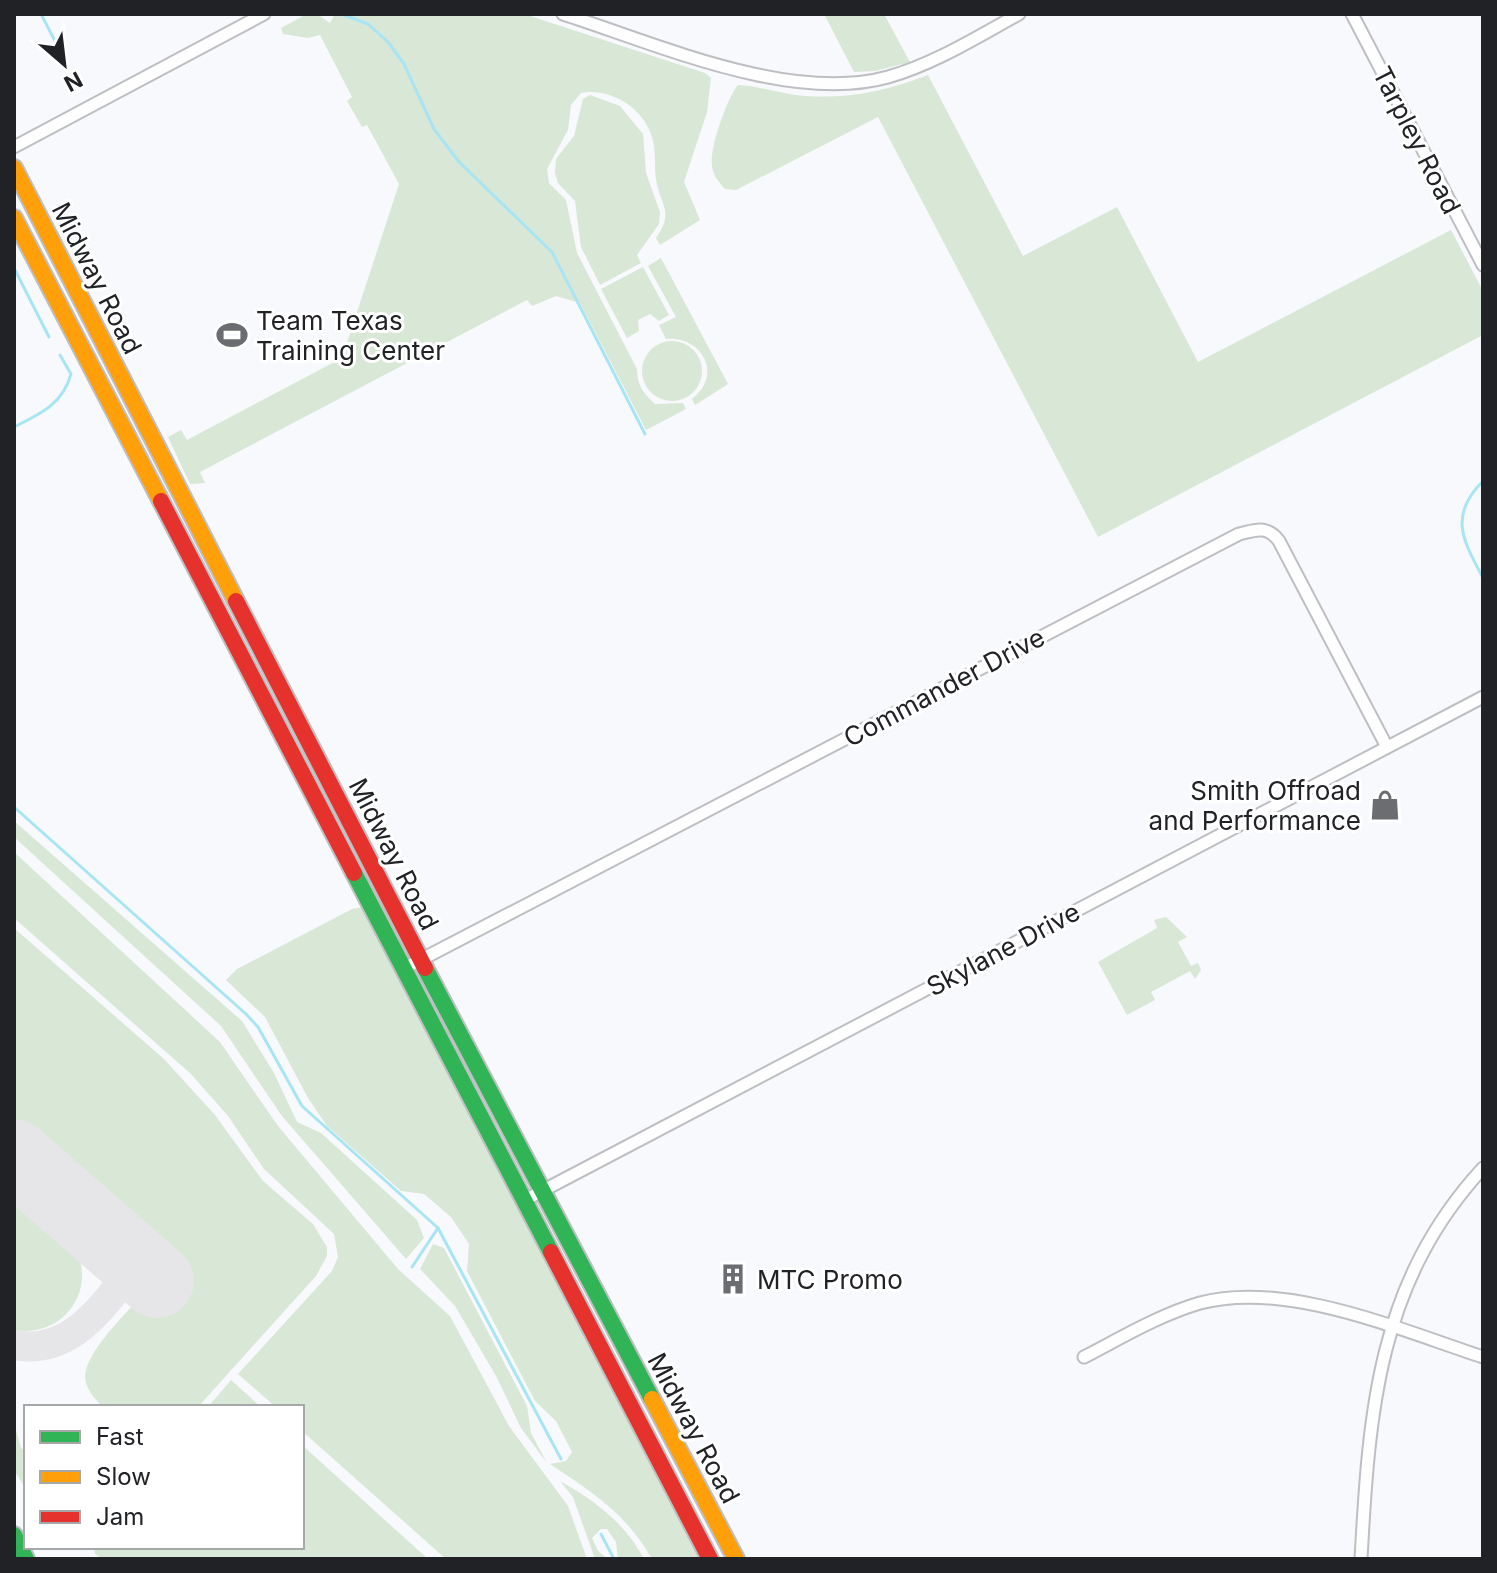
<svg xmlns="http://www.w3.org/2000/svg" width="1497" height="1573" font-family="Inter,sans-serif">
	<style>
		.green { fill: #d8e7d6 }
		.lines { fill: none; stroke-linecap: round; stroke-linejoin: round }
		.stream { stroke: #a8e5f4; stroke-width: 3 }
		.taxiway { stroke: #e6e6e8; stroke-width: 30 }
		.runway { stroke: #e6e6e8; stroke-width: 74 }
		.street-casing { stroke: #bebfc2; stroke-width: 15 }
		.fast-casing { stroke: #bebfc2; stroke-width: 20 }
		.slow-casing { stroke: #bebfc2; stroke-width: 20 }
		.jam-casing { stroke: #bebfc2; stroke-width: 20 }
		.street { stroke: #fefeff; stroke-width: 11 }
		.fast { stroke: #30b455; stroke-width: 16 }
		.slow { stroke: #ff9f0a; stroke-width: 16 }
		.jam { stroke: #e5322d; stroke-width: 16 }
		.labels { text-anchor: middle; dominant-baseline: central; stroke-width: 6; stroke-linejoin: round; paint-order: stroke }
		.street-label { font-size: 26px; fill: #212226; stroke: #fff }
		.poi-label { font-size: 26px; fill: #212226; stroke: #fff; text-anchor: start }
	</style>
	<rect width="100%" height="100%" fill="#f8f9fc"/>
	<!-- green -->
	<g class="green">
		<path d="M307,14H317L330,23L335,14H524L705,73L711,78L707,112L684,182L700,220L660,245L656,238C675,211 660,206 656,179C654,166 656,153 653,141C646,109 611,87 581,93L571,105L568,130L547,169L549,183L566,200L577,253L637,369C637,385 643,393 655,404L683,403L686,409L646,430L580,303L556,296L532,306L527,300L200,472L205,483L190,484L168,437L181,430L187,440L342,358L399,184L367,125L362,127L347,101L352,97L320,35L308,38L283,34L281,28Z"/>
		<path d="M824,14H884L910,62L875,71L854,72Z"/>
		<path d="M928,75L1023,256L1117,207L1198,362L1451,230L1483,291V335L1098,537L878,117L736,190L725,189C719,182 713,176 712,166C709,149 727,98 738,85C760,86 782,94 805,96C850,99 885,91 928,75Z"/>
		<path d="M590,95L620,106L643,134L646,173L660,212L659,224L637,255L641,263L600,285L581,247L575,201L558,183L555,173L556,159L574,136L583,99Z"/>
		<path d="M661,258L728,384L695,405L692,399C724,375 702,336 666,339L659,325L676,317L648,266Z"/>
		<path d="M643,267L669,315L659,321L650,314L638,320L639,331L627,338L601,289Z"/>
		<circle cx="672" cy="371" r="30"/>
		<path d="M14,821L242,1021L274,1073L297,1122L321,1133L417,1220L424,1238L406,1259L282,1116L221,1026L14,837Z"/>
		<path d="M14,852L220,1042L278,1126L398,1269L450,1316L509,1426L568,1506L587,1559H446L302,1431V1407H276L238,1374L332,1271L338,1257L334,1234L264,1169L228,1116L191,1074L14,918Z"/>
		<path d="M363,907L700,1559H652C625,1512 593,1493 550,1464L566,1461L572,1452L556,1421L535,1401L467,1271L469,1244L451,1217L424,1194L401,1191L327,1126L308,1098L265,1017L226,980L237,969L352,909Z"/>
		<path d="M1166,917L1187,937L1178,942L1191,966L1198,963L1201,970L1195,979L1190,971L1151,992L1155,1000L1127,1015L1098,962L1157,928L1154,920Z"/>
		<path d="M14,928L164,1059L215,1115L263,1181L313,1224L327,1247V1256L316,1276L198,1407H103C93,1397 82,1385 86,1370C94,1339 151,1289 173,1263L14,1122Z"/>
		<path d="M23,1200C33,1203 40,1212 47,1219C59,1231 74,1241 79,1257C93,1300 56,1338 14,1330V1211Z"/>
		<path d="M433,1244L444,1248L527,1406L531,1433L547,1463L521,1428L496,1376L455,1306L420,1269Z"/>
		<path d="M231,1380L261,1407H208Z"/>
		<path d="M14,1423L21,1448L26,1452V1489L14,1470Z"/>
		<path d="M302,1445L428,1559H103L95,1554L94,1547H302Z"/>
		<path d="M560,1481C594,1500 626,1524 644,1559H618L616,1542L607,1529H601L592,1538L598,1551L608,1559H595L573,1497Z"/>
	</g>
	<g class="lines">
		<!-- stream -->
		<g class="stream">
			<path d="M41,14L68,66"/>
			<path d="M341,14L368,24L388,42L404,64L434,129L459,162L552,252L645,434"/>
			<path d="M74,78L76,82"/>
			<path d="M14,268L49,337"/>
			<path d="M14,427C40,414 63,404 71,374L60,355"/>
			<path d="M1483,481C1448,516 1463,540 1483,578"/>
			<path d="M14,807L246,1014L258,1027L302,1106L438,1228L561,1459"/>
			<path d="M412,1267L438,1228"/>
			<path d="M601,1534L614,1559"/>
		</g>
		<!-- taxiway -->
		<g class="taxiway">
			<path d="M14,1172L22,1163"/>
			<path d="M14,1345C73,1356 104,1303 137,1264"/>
		</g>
		<!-- runway -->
		<path class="runway" d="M14,1156L157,1281"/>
		<!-- street casing -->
		<g class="street-casing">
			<g id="street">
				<path d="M563,14C657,44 791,104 888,77C934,64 977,37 1019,14"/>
				<path d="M1352,14L1483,265"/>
				<path d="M14,147L264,14"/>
				<path d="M403,969L1239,534C1256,530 1267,525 1279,541L1387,747"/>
				<path d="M523,1201L1483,697"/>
				<path d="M1084,1357C1121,1338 1159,1315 1200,1303C1286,1280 1400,1330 1483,1357"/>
				<path d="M1361,1559C1369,1411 1378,1282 1483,1168"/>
			</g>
		</g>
		<!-- fast casing -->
		<g class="fast-casing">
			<g id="fast">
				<path d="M354,873L551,1252"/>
				<path d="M425,968L652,1399"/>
				<path d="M14,1535L26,1559"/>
			</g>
		</g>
		<!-- slow casing -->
		<g class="slow-casing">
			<g id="slow">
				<path d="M14,168L236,601"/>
				<path d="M14,218L161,501"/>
				<path d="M652,1399L736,1559"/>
			</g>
		</g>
		<!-- jam casing -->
		<g class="jam-casing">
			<g id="jam">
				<path d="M161,501L354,873"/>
				<path d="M236,601L425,968"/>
				<path d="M551,1252L710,1559"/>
			</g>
		</g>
		<!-- street -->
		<use href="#street" class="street"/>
		<!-- fast -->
		<use href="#fast" class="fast"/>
		<!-- slow -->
		<use href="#slow" class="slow"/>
		<!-- jam -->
		<use href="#jam" class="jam"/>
	</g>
	<!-- icons -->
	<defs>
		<g id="stadium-bare" transform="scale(2.4)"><path d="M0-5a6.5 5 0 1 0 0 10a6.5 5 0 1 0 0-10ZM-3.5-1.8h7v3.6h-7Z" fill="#6c6d71" stroke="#fff" stroke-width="2.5" paint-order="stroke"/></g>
		<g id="shop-bare" transform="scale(2.4)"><path d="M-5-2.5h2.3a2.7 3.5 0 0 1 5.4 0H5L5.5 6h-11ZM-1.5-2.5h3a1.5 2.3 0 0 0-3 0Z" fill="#6c6d71" stroke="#fff" stroke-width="2.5" paint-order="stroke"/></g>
		<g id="building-bare" transform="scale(2.4)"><path d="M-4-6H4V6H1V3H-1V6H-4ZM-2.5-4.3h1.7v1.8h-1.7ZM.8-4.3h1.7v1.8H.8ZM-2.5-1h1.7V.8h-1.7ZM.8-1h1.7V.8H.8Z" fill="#6c6d71" stroke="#fff" stroke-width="2.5" paint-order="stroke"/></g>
	</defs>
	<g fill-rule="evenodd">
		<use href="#stadium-bare" x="232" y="335"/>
		<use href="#shop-bare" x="1385" y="805"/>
		<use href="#building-bare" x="733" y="1279"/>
	</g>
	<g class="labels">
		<!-- street labels -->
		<g class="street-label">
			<text transform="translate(1417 140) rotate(63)">Tarpley Road</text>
			<text transform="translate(97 278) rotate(63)">Midway Road</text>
			<text transform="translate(944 687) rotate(-28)">Commander Drive</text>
			<text transform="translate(394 854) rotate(63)">Midway Road</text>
			<text transform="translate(1003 949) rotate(-28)">Skylane Drive</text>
			<text transform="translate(694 1428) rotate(62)">Midway Road</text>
		</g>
		<!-- poi labels -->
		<g class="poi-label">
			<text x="256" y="320">Team Texas<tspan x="256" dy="30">Training Center</tspan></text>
			<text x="1361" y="790" text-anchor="end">Smith Offroad<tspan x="1361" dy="30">and Performance</tspan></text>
			<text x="757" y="1279">MTC Promo</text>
		</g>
	</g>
	<!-- border -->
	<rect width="1497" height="1573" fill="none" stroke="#212226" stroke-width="32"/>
	<!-- legend -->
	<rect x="24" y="1405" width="280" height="144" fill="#ffffff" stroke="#a6a7a8" stroke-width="2"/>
	<rect x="40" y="1431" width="40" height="12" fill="#30b455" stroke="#a6a7a8" stroke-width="2"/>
	<text x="96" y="1445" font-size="24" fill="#212226">Fast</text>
	<rect x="40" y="1471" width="40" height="12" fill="#ff9f0a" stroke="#a6a7a8" stroke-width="2"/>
	<text x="96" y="1485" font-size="24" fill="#212226">Slow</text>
	<rect x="40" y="1511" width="40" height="12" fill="#e5322d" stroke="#a6a7a8" stroke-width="2"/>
	<text x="96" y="1525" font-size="24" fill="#212226">Jam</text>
	<!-- north arrow -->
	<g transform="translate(64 64) rotate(152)" stroke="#ffffff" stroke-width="6" paint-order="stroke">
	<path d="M0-6L14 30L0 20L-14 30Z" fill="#212226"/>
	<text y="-12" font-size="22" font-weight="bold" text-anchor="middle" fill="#212226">N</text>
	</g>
</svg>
